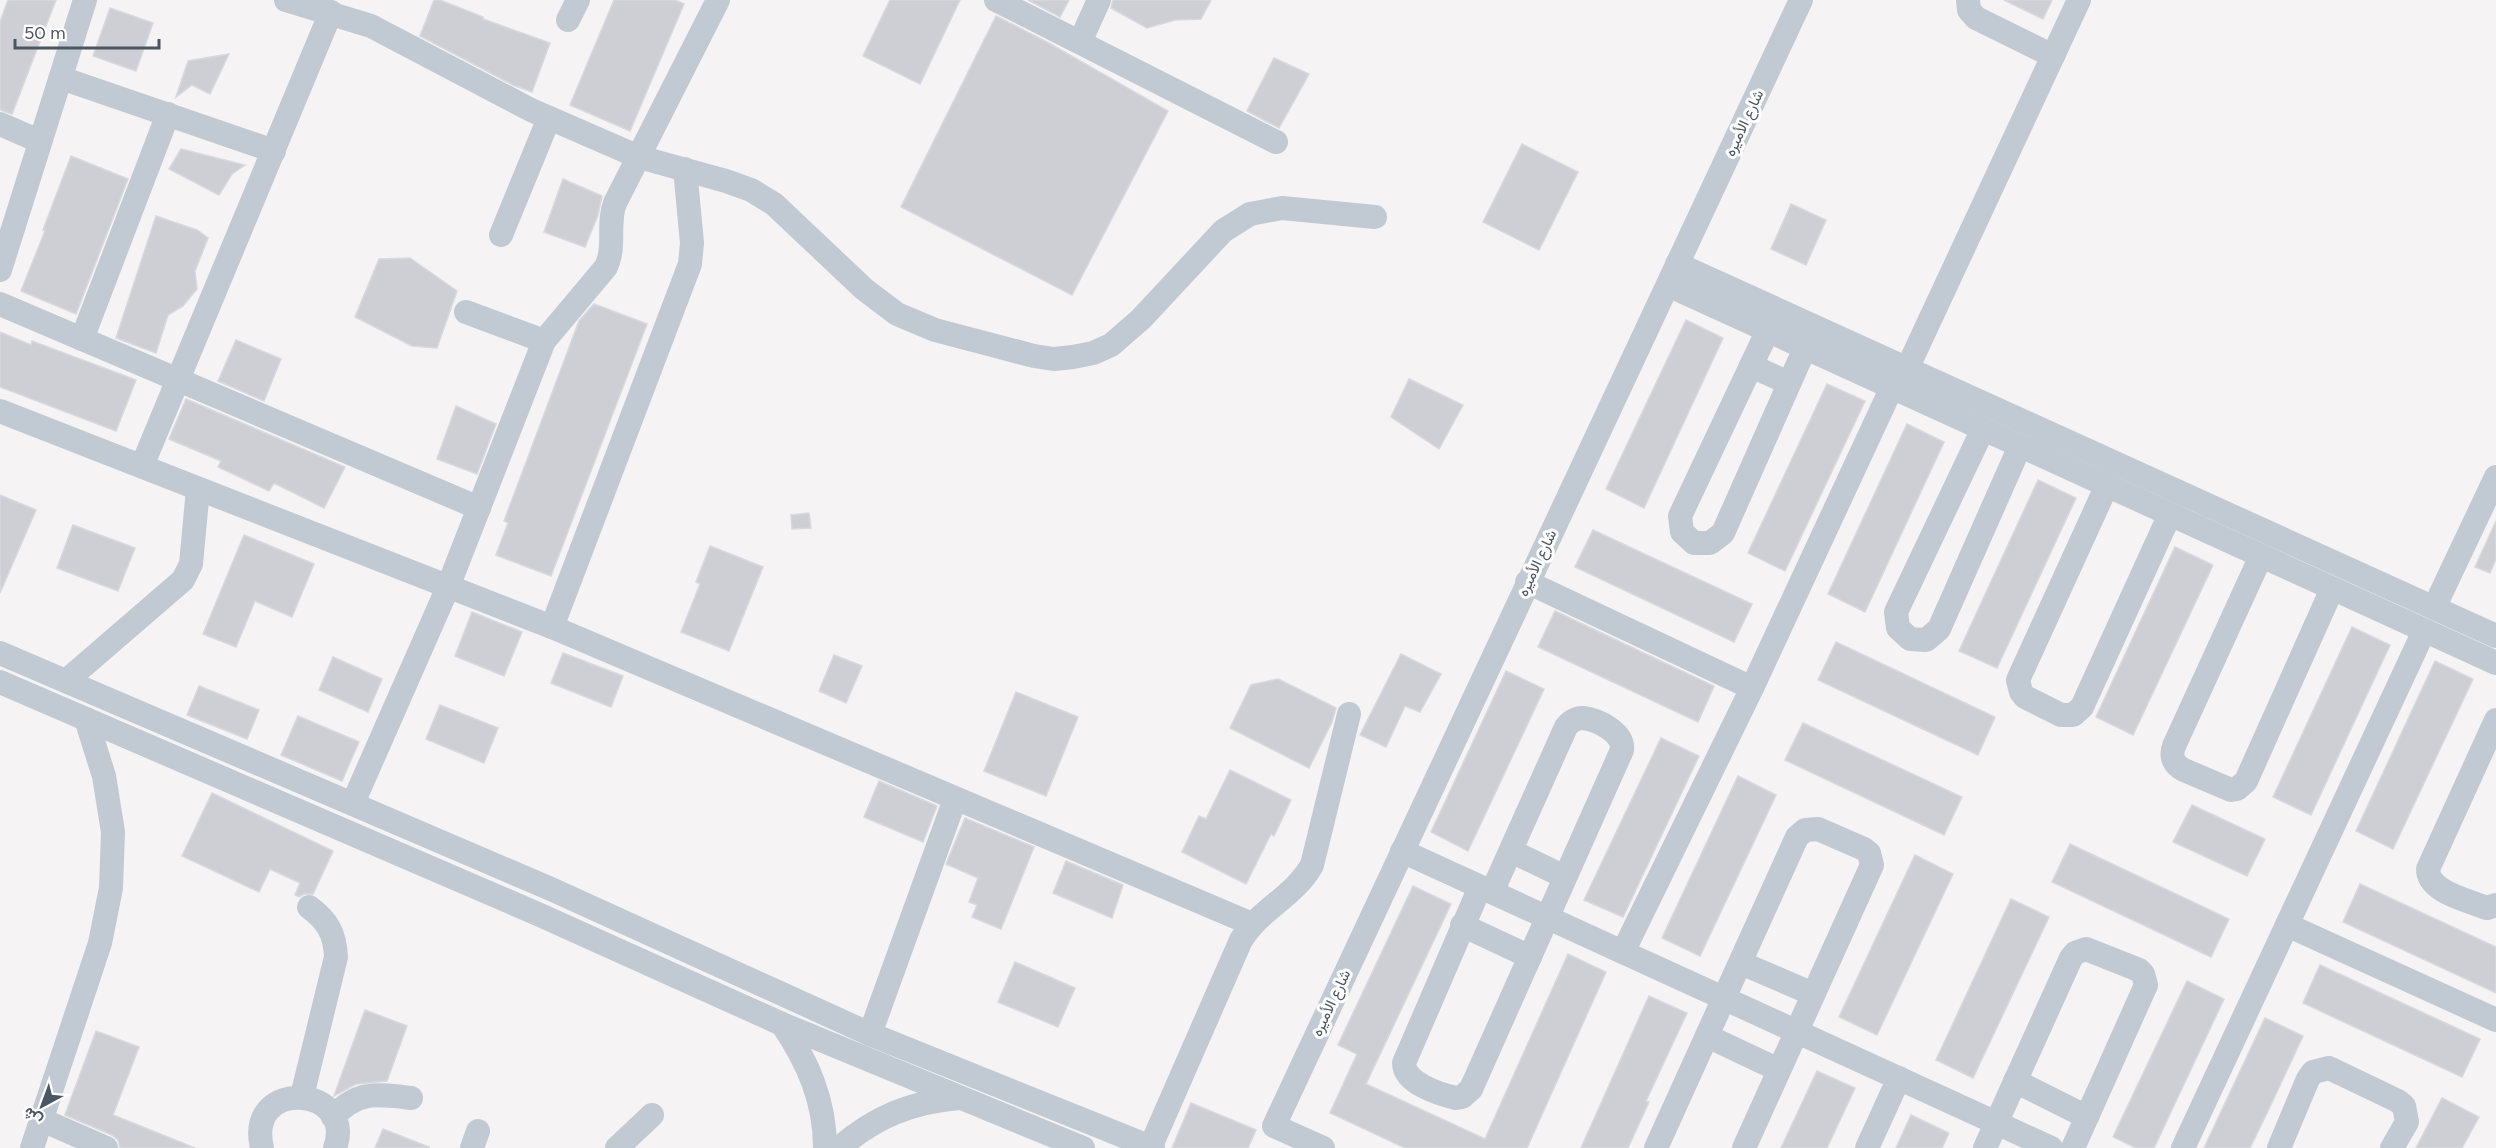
<svg xmlns="http://www.w3.org/2000/svg" width="2496" height="1148" font-family="Figtree,Vazirmatn,sans-serif">
	<style>
		.building { fill: #cdcfd5; stroke: #d7d9de; stroke-width: 1.5 }
		.lines { fill: none; stroke-linecap: round; stroke-linejoin: round }
		.minor { stroke: #c1cad2; stroke-width: 24 }
		.labels { text-anchor: middle; dominant-baseline: central; stroke-width: 6; stroke-linejoin: round; paint-order: stroke }
		.street-label { font-size: 15px; fill: #4a5661; stroke: #fff }
	</style>
	<rect width="100%" height="100%" fill="#f5f3f3"/>
	<!-- building -->
	<g class="building">
		<path d="M8,0H56L12,114L0,110V22Z"/>
		<path d="M434,0H440L483,17V19L550,43L532,92L513,85L420,36Z"/>
		<path d="M614,0H675L684,4L630,131L570,105Z"/>
		<path d="M890,0H960L920,84L863,56Z"/>
		<path d="M1028,0H1069L1060,17Z"/>
		<path d="M1113,0H1211L1201,19L1175,20L1147,28L1111,8Z"/>
		<path d="M2004,0H2052L2043,19Z"/>
		<path d="M110,8L153,23L136,71L93,56Z"/>
		<path d="M996,16L1047,42L1168,111L1072,295L901,207Z"/>
		<path d="M229,54L210,94L192,85L176,97L188,61Z"/>
		<path d="M1274,58L1309,74L1279,128L1247,111Z"/>
		<path d="M1522,144L1578,172L1539,250L1483,222Z"/>
		<path d="M181,149L245,165L232,174L219,195L169,169Z"/>
		<path d="M71,156L128,179L76,314L21,291L45,231L43,230Z"/>
		<path d="M563,179L602,196L598,215L585,247L544,232Z"/>
		<path d="M1791,204L1826,220L1806,265L1771,249Z"/>
		<path d="M156,216L197,230L208,238L195,271L197,289L183,306L168,315L156,353L116,338Z"/>
		<path d="M410,258L457,291L437,348L412,346L355,317L379,259Z"/>
		<path d="M594,304L647,324L551,576L496,555L508,523L504,521L579,321Z"/>
		<path d="M1686,320L1723,338L1644,508L1606,489Z"/>
		<path d="M0,332L31,345L32,341L136,380L116,431L0,387Z"/>
		<path d="M236,340L281,359L264,401L218,381Z"/>
		<path d="M1409,379L1463,405L1439,449L1391,417Z"/>
		<path d="M1827,384L1865,401L1785,571L1748,553Z"/>
		<path d="M186,399L345,467L324,508L274,483L269,491L218,467L221,461L169,439Z"/>
		<path d="M456,406L496,424L477,474L437,459Z"/>
		<path d="M1907,424L1944,442L1865,612L1828,594Z"/>
		<path d="M2038,480L2076,498L1997,668L1959,651Z"/>
		<path d="M0,495L36,510L0,593Z"/>
		<path d="M809,513L811,528L792,529L791,515Z"/>
		<path d="M2496,521V559L2490,573L2475,567Z"/>
		<path d="M73,525L135,548L118,591L57,568Z"/>
		<path d="M1593,530L1752,604L1734,642L1575,567Z"/>
		<path d="M244,535L314,564L292,617L255,601L236,647L203,634Z"/>
		<path d="M710,546L763,567L729,651L681,632L700,584L696,582Z"/>
		<path d="M2175,547L2213,565L2133,735L2096,717Z"/>
		<path d="M1555,611L1714,686L1698,722L1538,647Z"/>
		<path d="M472,612L522,632L504,676L455,656Z"/>
		<path d="M2352,627L2390,645L2311,815L2273,797Z"/>
		<path d="M1836,642L1995,717L1978,755L1818,680Z"/>
		<path d="M563,653L623,676L611,707L551,683Z"/>
		<path d="M1401,654L1441,674L1420,712L1405,706L1386,747L1360,735Z"/>
		<path d="M834,655L862,666L846,703L819,691Z"/>
		<path d="M333,657L382,679L368,712L319,690Z"/>
		<path d="M2435,661L2473,679L2393,849L2356,831Z"/>
		<path d="M1506,671L1544,689L1468,851L1431,832Z"/>
		<path d="M1278,679L1336,708L1332,722L1309,768L1230,728L1251,685Z"/>
		<path d="M199,686L259,710L247,739L187,715Z"/>
		<path d="M1016,692L1078,717L1046,796L984,771Z"/>
		<path d="M440,705L498,728L484,763L426,739Z"/>
		<path d="M298,716L359,742L342,781L281,755Z"/>
		<path d="M1803,723L1962,797L1944,835L1785,760Z"/>
		<path d="M1661,738L1699,756L1623,917L1584,900Z"/>
		<path d="M1230,770L1291,800L1274,836L1271,834L1246,884L1182,852L1199,816L1206,819Z"/>
		<path d="M1738,776L1776,795L1700,956L1662,938Z"/>
		<path d="M879,781L937,806L923,842L864,817Z"/>
		<path d="M212,793L333,851L313,894H304L299,897L295,895L300,883L270,869L259,892L182,856Z"/>
		<path d="M2192,805L2265,839L2247,876L2173,842Z"/>
		<path d="M965,818L1034,847L1001,929L972,917L977,905L969,902L978,878L946,864Z"/>
		<path d="M2070,844L2229,919L2211,957L2052,882Z"/>
		<path d="M1915,855L1953,874L1877,1035L1839,1017Z"/>
		<path d="M1066,861L1123,885L1112,918L1053,893Z"/>
		<path d="M2360,884L2496,947V993L2343,922Z"/>
		<path d="M1413,886L1451,904L1366,1084L1485,1139L1568,954L1606,972L1527,1148H1405L1330,1113L1357,1054L1338,1045Z"/>
		<path d="M2011,899L2049,917L1973,1078L1936,1060Z"/>
		<path d="M1015,962L1075,988L1058,1027L998,1002Z"/>
		<path d="M2320,965L2480,1039L2462,1077L2303,1003Z"/>
		<path d="M2187,981L2224,999L2154,1148H2136L2113,1137Z"/>
		<path d="M1649,996L1687,1013L1646,1101L1649,1102L1628,1148H1581Z"/>
		<path d="M365,1010L407,1026L387,1081L356,1084L334,1096Z"/>
		<path d="M2265,1018L2303,1036L2269,1109L2250,1148H2204Z"/>
		<path d="M96,1031L139,1047L113,1115L195,1148H120L118,1140L112,1135L65,1115Z"/>
		<path d="M1817,1071L1855,1088L1827,1148H1781Z"/>
		<path d="M2442,1098L2479,1117L2462,1148H2416Z"/>
		<path d="M1191,1103L1256,1130L1248,1148H1172Z"/>
		<path d="M1911,1115L1949,1133L1942,1148H1896Z"/>
		<path d="M383,1129L429,1147V1148H375Z"/>
	</g>
	<g class="lines">
		<!-- minor -->
		<g class="minor">
			<path d="M286,0L371,26L531,110L639,157L726,181L751,190L774,204L864,289L897,314L935,330L1034,356L1054,359L1073,357L1093,353L1111,345L1141,319L1223,231L1250,214L1282,208L1375,217"/>
			<path d="M996,0L1276,142"/>
			<path d="M1968,0L1969,10L1976,18L2053,56"/>
			<path d="M568,20L578,0"/>
			<path d="M1080,42L1099,0"/>
			<path d="M61,78L274,151"/>
			<path d="M0,124L39,141"/>
			<path d="M501,235L549,118"/>
			<path d="M1677,264L2496,636"/>
			<path d="M0,270L85,0"/>
			<path d="M1668,285L2496,663"/>
			<path d="M0,304L479,508"/>
			<path d="M466,312L544,341"/>
			<path d="M1768,330L1680,516L1682,532L1694,543H1710L1723,533L1805,348"/>
			<path d="M82,339L168,114"/>
			<path d="M1751,366L1789,383"/>
			<path d="M1907,369L2079,0"/>
			<path d="M0,411L552,627L1252,924"/>
			<path d="M1983,429L1896,612L1898,628L1910,639L1926,640L1939,629L2020,446"/>
			<path d="M142,466L331,12"/>
			<path d="M2107,485L2018,680L2021,692L2025,697L2061,715H2073L2082,707L2170,514"/>
			<path d="M2261,556L2174,746C2170,757 2174,765 2184,770L2231,790L2237,789L2246,781L2332,589"/>
			<path d="M1527,582L1752,688"/>
			<path d="M2434,608L2496,477"/>
			<path d="M552,627L690,264L692,243L685,169"/>
			<path d="M0,653L551,889L870,1034L1153,1148"/>
			<path d="M66,681L183,580L191,564L198,489"/>
			<path d="M0,682L540,915L782,1024L1083,1148"/>
			<path d="M2496,720L2428,869C2428,891 2464,899 2481,906L2487,908L2496,905"/>
			<path d="M353,803L448,587L544,341L606,267C616,246 607,224 615,203L718,0"/>
			<path d="M1402,851L2051,1148"/>
			<path d="M1511,851L1565,877"/>
			<path d="M1480,887L1404,1063C1404,1083 1439,1094 1456,1098L1462,1097L1471,1089L1622,750C1624,733 1599,720 1583,718C1576,718 1570,722 1566,727L1492,892"/>
			<path d="M1462,925L1530,957"/>
			<path d="M2287,925L2496,1020"/>
			<path d="M1623,952L1752,688L1892,387"/>
			<path d="M1741,963L1813,994"/>
			<path d="M782,1024C808,1062 825,1101 825,1148"/>
			<path d="M870,1034L955,799"/>
			<path d="M1707,1036L1779,1070"/>
			<path d="M2015,1081L2087,1117"/>
			<path d="M302,1096L336,957C335,934 328,921 309,907"/>
			<path d="M333,1117C358,1090 377,1094 411,1098"/>
			<path d="M42,1120L106,1148"/>
			<path d="M32,1148L100,943L111,888L113,832L104,776L86,719"/>
			<path d="M262,1148C245,1076 357,1086 335,1148"/>
			<path d="M472,1148L478,1131"/>
			<path d="M617,1148L652,1115"/>
			<path d="M839,1148C875,1117 911,1102 959,1098"/>
			<path d="M1150,1148L1241,940C1260,909 1294,897 1312,865L1349,714"/>
			<path d="M1323,1148L1274,1126L1801,0"/>
			<path d="M1656,1148L1797,837L1805,830L1818,829L1864,849L1869,853L1872,865L1744,1148"/>
			<path d="M1867,1148L1899,1078"/>
			<path d="M1985,1148L2071,958L2075,953L2086,949L2139,970L2143,974L2146,985L2073,1148"/>
			<path d="M2183,1148L2424,631"/>
			<path d="M2279,1148L2308,1079L2313,1072L2329,1068L2398,1101L2404,1106L2407,1122L2392,1148"/>
		</g>
	</g>
	<g class="labels">
		<!-- street labels -->
		<g class="street-label">
			<text transform="translate(1744 123) rotate(-65)">شارع الأميره</text>
			<text transform="translate(1537 563) rotate(-65)">شارع الأميره</text>
			<text transform="translate(1331 1003) rotate(-65)">شارع الأميره</text>
		</g>
	</g>
	<!-- north arrow -->
	<g transform="translate(42 1106) rotate(221)" stroke="#ffffff" stroke-width="4.5" paint-order="stroke">
	<path d="M0-4.5L10 22L0 15L-10 22Z" fill="#4a5661"/>
	<text y="-9" font-size="16" font-weight="bold" text-anchor="middle" fill="#4a5661">ش</text>
	</g>
	<!-- scale -->
	<path d="M15 39v9h144v-9" fill="none" stroke="#4a5661" stroke-width="3"/>
	<text x="24" y="39" font-size="18" fill="#4a5661" stroke="#ffffff" stroke-width="4.5" paint-order="stroke">50 m</text>
</svg>
